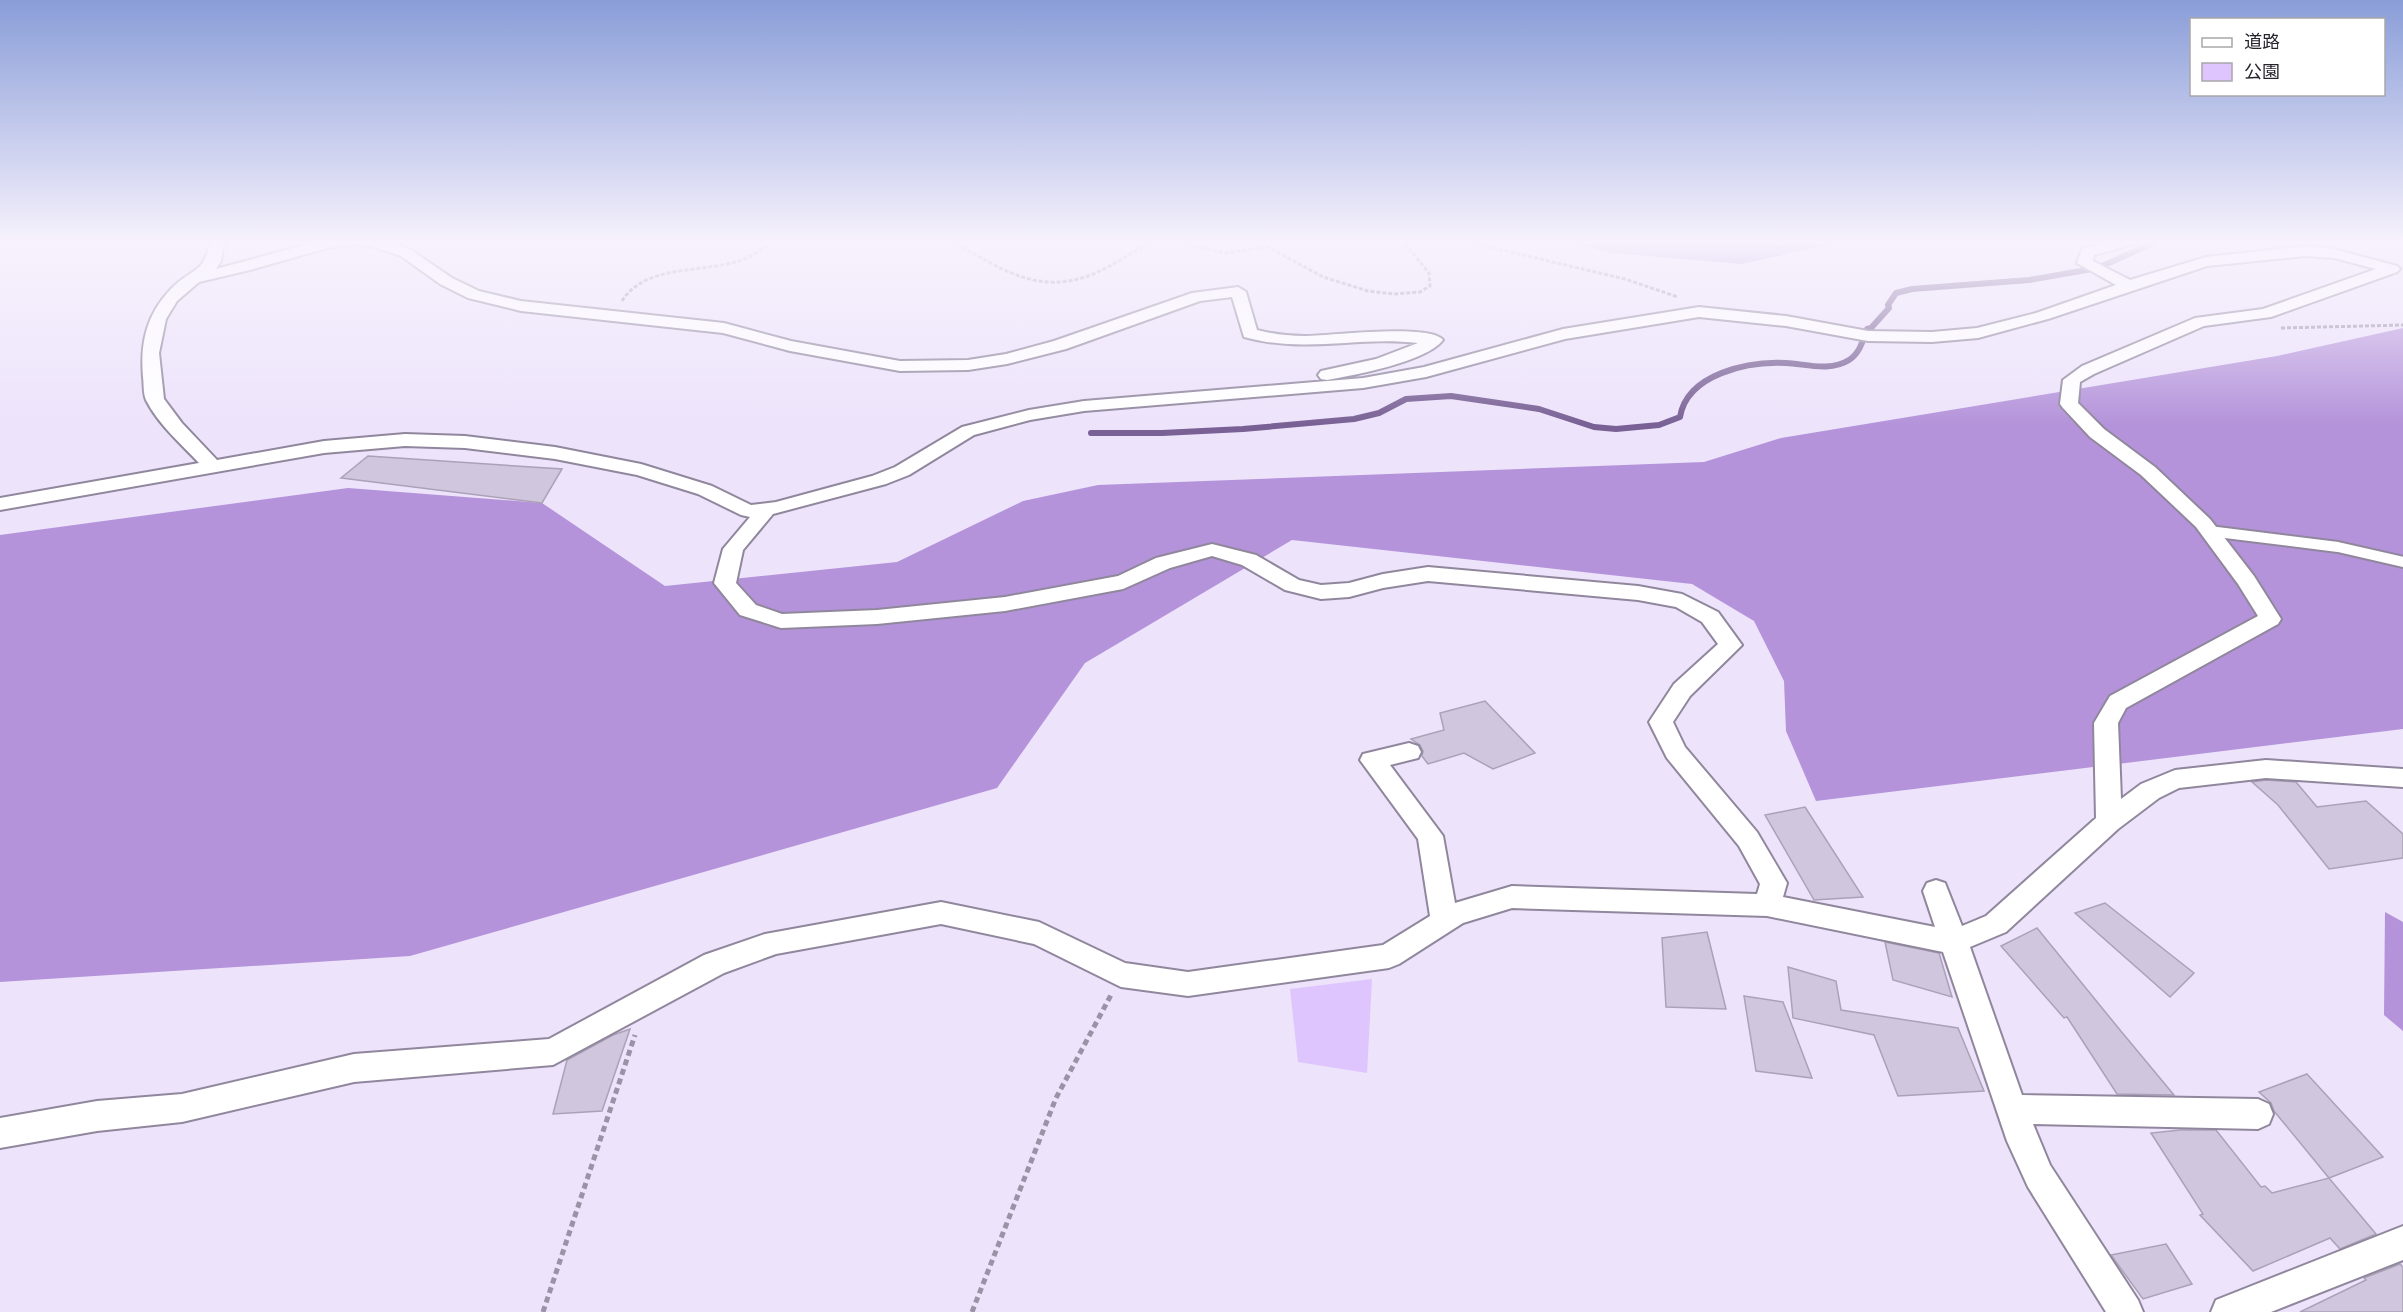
<svg xmlns="http://www.w3.org/2000/svg" width="2403" height="1312" font-family="Spectral,'Noto Sans JP',serif">
	<style>
		.green { fill: #dec5fd }
		.forest { fill: #b493da }
		.lines { fill: none; stroke-linecap: round; stroke-linejoin: round }
		.stream { stroke: #796195; stroke-width: 6 }
		.building { fill: #d0c6dd; stroke: #aba2b8; stroke-width: 1.5 }
		.lane-casing { stroke: #90879d; stroke-width: 14 }
		.street-casing { stroke: #90879d; stroke-width: 4 }
		.path-far1 { stroke: #9b93a5; stroke-width: 3; stroke-dasharray: 4 2; stroke-linecap: butt }
		.path { stroke: #9b93a5; stroke-width: 5; stroke-dasharray: 6 4; stroke-linecap: butt }
		.lane { stroke: #fff; stroke-width: 10 }
		.street { fill: #fff; fill-rule: evenodd }
	</style>
	<rect width="100%" height="100%" fill="#ede3fb"/>
	<!-- green -->
	<path class="green" d="M1372,979L1367,1073L1298,1062L1290,989Z"/>
	<!-- forest -->
	<g class="forest">
		<path d="M1565,241H1846L1741,264L1612,253Z"/>
		<path d="M2403,328V729L1816,801L1786,731L1784,681L1754,621L1692,584L1292,540L1085,663L997,788L410,956L0,982V535L348,488L542,503L665,586L897,562L1023,501L1098,485L1704,462L1781,438L2277,356Z"/>
		<path d="M2385,912L2403,922V1031L2384,1015Z"/>
	</g>
	<g class="lines">
		<!-- stream -->
		<path class="stream" d="M1091,433H1162L1243,429L1354,419L1379,413L1406,399L1451,396L1539,409L1594,427L1616,429L1659,425L1680,417C1687,374 1748,361 1786,363C1806,364 1830,372 1849,360C1860,353 1863,340 1867,329L1871,328L1889,308L1888,305L1896,293L1912,289L2029,280L2098,268L2157,241"/>
	</g>
	<!-- building -->
	<g class="building">
		<path d="M368,456L562,469L542,503L341,478Z"/>
		<path d="M1485,701L1535,753L1493,769L1464,753L1428,764L1422,756L1423,751L1420,745L1411,739L1444,730L1440,713Z"/>
		<path d="M2266,780L2296,782L2317,807L2366,801L2403,834V858L2329,869L2278,805L2252,782Z"/>
		<path d="M1805,807L1863,897L1814,900L1765,815Z"/>
		<path d="M2105,903L2194,973L2170,997L2075,913Z"/>
		<path d="M2037,928L2120,1030L2174,1095L2117,1094L2067,1017L2064,1018L2001,946Z"/>
		<path d="M1707,932L1726,1009L1666,1007L1662,938Z"/>
		<path d="M1885,942L1939,953L1952,997L1893,980Z"/>
		<path d="M1788,967L1836,981L1841,1010L1958,1028L1984,1091L1898,1096L1874,1035L1793,1018Z"/>
		<path d="M1744,996L1783,1002L1812,1078L1756,1071Z"/>
		<path d="M630,1029L602,1111L553,1114L567,1060L613,1035Z"/>
		<path d="M2307,1074L2383,1157L2329,1178L2274,1111L2271,1103L2259,1092Z"/>
		<path d="M2180,1130H2216L2261,1187L2265,1186L2272,1193L2329,1178L2376,1234L2340,1249L2330,1238L2253,1271L2200,1215L2203,1214L2151,1133Z"/>
		<path d="M2166,1244L2192,1284L2143,1299L2111,1255Z"/>
		<path d="M2400,1264L2403,1267V1312H2300L2366,1280L2364,1278Z"/>
	</g>
	<g class="lines">
		<!-- lane casing -->
		<g class="lane-casing">
			<path id="lane" d="M2209,531L2338,547L2403,562"/>
		</g>
		<!-- street casing -->
		<g class="street-casing">
			<g id="street">
				<path d="M210,241H224L221,261L216,269L319,241H387L411,250L452,278L479,291L521,301L724,323L791,341L900,361L968,360L1006,354L1054,341L1192,293L1238,287L1246,292L1257,330C1273,334 1288,336 1304,336C1328,336 1430,323 1443,340C1426,362 1355,375 1327,380L1321,379L1318,375L1321,371L1376,359L1418,343C1357,336 1305,354 1244,337L1232,297L1200,301L1066,349L1007,364L968,370L900,371L790,351L723,333L521,311L468,298L440,284L401,256L374,247L358,244L331,247L250,270L199,282L177,301L166,319L159,353L164,399L182,423L217,460L324,441L405,434L465,436L555,447L641,464L712,486L751,505L776,502L872,476L895,467L962,427L1029,410L1084,401L1363,378L1424,367L1563,329L1699,307L1786,316L1868,331L1932,332L1977,328L2036,313L2116,285L2077,263L2082,249L2110,241H2136L2134,244L2094,255L2093,261L2130,280L2206,257L2305,246L2334,249L2397,266L2400,269L2397,272L2271,317L2204,326L2094,374L2080,382L2078,403L2104,429L2155,467L2210,519L2254,576L2281,619L2278,624L2126,708L2118,723L2121,799L2141,784L2175,770L2266,760L2403,769V787L2266,778L2179,788L2159,798L2118,829L2006,932L1970,947L2022,1095L2258,1099L2269,1104L2273,1114L2269,1124L2258,1129L2033,1124L2050,1165L2138,1300L2143,1312H2106L2028,1187L2007,1141L1943,952L1767,916L1512,908L1463,923L1399,964L1389,968L1188,996L1121,987L1034,944L941,924L776,954L724,973L553,1065L354,1082L182,1122L97,1131L0,1148V1118L97,1101L182,1094L354,1054L549,1039L704,955L765,934L941,902L1039,922L1125,963L1188,972L1383,945L1430,916L1418,839L1360,760L1363,754L1409,743L1418,746L1421,752L1418,758L1390,765L1443,836L1455,903L1512,886L1757,894L1760,884L1739,846L1667,758L1649,722L1674,684L1718,644L1702,622L1676,607L1638,600L1428,581L1383,588L1349,597L1321,599L1285,590L1242,565L1212,556L1170,568L1123,589L1005,611L877,624L781,628L740,615L714,583L723,549L750,517L741,515L698,494L637,475L555,459L465,448L405,446L324,453L0,510V498L199,463C181,444 158,424 146,400C143,393 144,384 143,377C140,342 147,314 171,289C191,268 205,274 210,241ZM2305,256L2334,258L2376,269L2263,309L2195,318L2082,366L2063,380L2060,404L2063,408L2090,437L2141,475L2196,527L2238,584L2258,616L2110,696L2094,723L2096,818L1986,916L1962,926L1945,883L1936,880L1927,883L1923,891L1935,927L1783,897L1787,883L1757,832L1685,747L1673,722L1690,696L1742,645L1718,612L1682,594L1638,586L1428,567L1383,574L1349,583L1321,585L1299,580L1256,555L1212,544L1156,558L1118,576L1005,597L877,610L782,614L756,605L736,583L743,550L773,514L886,484L909,475L974,435L1030,420L1084,411L1363,388L1426,377L1565,339L1699,317L1786,326L1868,341L1932,342L1978,338L2048,319L2207,266Z"/>
				<path d="M2403,1226V1260L2271,1312H2211L2216,1300Z"/>
			</g>
		</g>
		<!-- path-far1 -->
		<g class="path-far1">
			<path d="M952,241C1006,272 1044,300 1106,268C1122,260 1141,245 1159,241"/>
			<path d="M1172,241L1225,253L1268,247L1323,277L1368,291L1394,294L1420,292L1430,286L1429,273L1403,241"/>
			<path d="M1464,241L1625,279L1678,297"/>
			<path d="M622,301C646,263 703,274 741,260C753,256 763,249 772,241"/>
			<path d="M2281,328L2403,325"/>
		</g>
		<!-- path -->
		<g class="path">
			<path d="M543,1312L635,1035"/>
			<path d="M972,1312L1056,1098L1111,995"/>
		</g>
		<!-- lane -->
		<use href="#lane" class="lane"/>
		<!-- street -->
		<use href="#street" class="street"/>
	</g>
	<!-- sky -->
	<linearGradient id="sky" x2="0" y2="1"><stop stop-color="#899dd8"/><stop offset="0.57" stop-color="#f7f2fd"/><stop offset="1" stop-color="#f7f2fd" stop-opacity="0"/></linearGradient>
	<rect width="2403" height="425" fill="url(#sky)"/>
	<!-- legend -->
	<rect x="2190" y="18" width="195" height="78" fill="#ffffff" stroke="#a9a7ab" stroke-width="1.5"/>
	<rect x="2202" y="38" width="30" height="9" fill="#ffffff" stroke="#a9a7ab" stroke-width="1.5"/>
	<text x="2244" y="48" font-size="18" fill="#28242d">道路</text>
	<rect x="2202" y="63" width="30" height="18" fill="#dec5fd" stroke="#a9a7ab" stroke-width="1.5"/>
	<text x="2244" y="78" font-size="18" fill="#28242d">公園</text>
</svg>
